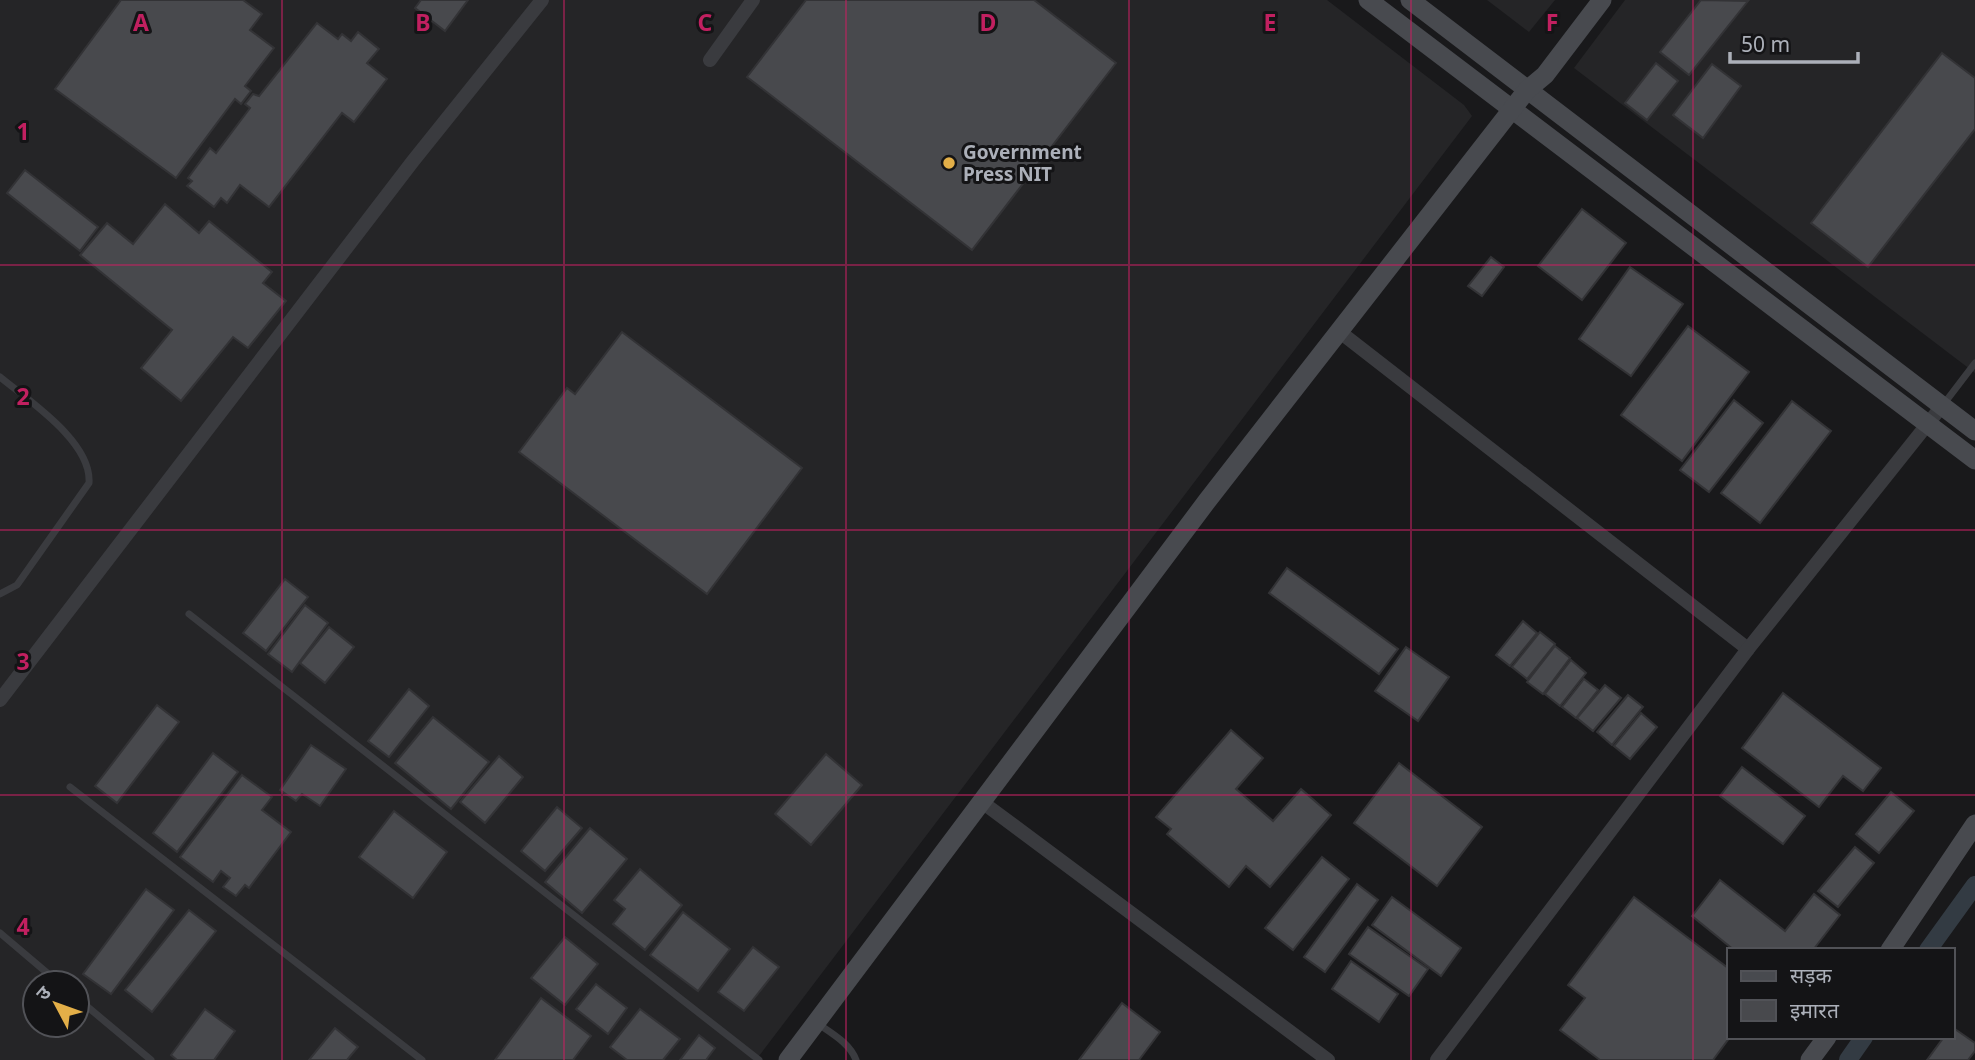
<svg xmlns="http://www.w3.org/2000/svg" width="1975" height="1060" font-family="'Noto Sans','Noto Sans Devanagari',sans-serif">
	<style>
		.built { fill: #252527; fill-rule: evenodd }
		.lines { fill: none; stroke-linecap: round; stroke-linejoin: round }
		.canal { stroke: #333b43; stroke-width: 18 }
		.building { fill: #48494d; stroke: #333336; stroke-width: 2 }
		.lane { stroke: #3a3b3f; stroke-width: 7 }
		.street { stroke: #3a3b3f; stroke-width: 14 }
		.secondary { stroke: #484a4f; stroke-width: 19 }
		.grid { fill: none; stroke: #c12060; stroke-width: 2; stroke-opacity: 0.55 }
		.poi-dot { fill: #e3af48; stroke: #141416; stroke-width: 2.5 }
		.labels { text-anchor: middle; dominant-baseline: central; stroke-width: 6; stroke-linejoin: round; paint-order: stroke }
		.poi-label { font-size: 19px; font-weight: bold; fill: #acb0b9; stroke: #141416; text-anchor: start }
		.grid-label { font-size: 23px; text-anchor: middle; font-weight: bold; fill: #c12060; stroke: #141416; stroke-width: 6; stroke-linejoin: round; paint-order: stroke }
	</style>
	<rect width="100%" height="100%" fill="#19191b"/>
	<!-- built -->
	<g class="built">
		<path d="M0,0H1327L1464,105L1472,116L756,1060H0ZM35,983H77V1025H35Z"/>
		<path d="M1487,0H1555L1529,32Z"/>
		<path d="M1625,0H1975V373L1574,68Z"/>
	</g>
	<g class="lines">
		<!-- canal -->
		<g class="canal">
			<path d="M1928,950L1975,885"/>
			<path d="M1848,1060L1864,1037"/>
		</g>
	</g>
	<!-- building -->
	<g class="building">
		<path d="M121,0H243L262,14L250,30L274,48L245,86L251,91L241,104L235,99L176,178L55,89Z"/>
		<path d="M421,0H468L445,31L415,8Z"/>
		<path d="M806,0H1034L1116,63L972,250L747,77Z"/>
		<path d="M1701,0L1748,1L1689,75L1660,52Z"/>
		<path d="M317,23L338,39L342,34L351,41L358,32L379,49L367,63L387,79L354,122L342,113L269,207L240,185L227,203L221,198L214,207L187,186L192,181L188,178L210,148L216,153L250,108L245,104L253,94L259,96Z"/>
		<path d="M1942,53L1975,78V129L1868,267L1811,223Z"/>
		<path d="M1656,63L1678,81L1647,120L1625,103Z"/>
		<path d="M1712,64L1741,86L1703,138L1673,115Z"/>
		<path d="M25,170L98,227L80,251L7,193Z"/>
		<path d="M165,204L199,233L209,221L272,272L263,283L286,301L248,348L233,337L181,401L141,368L172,330L80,255L107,223L133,244Z"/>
		<path d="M1582,209L1626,243L1582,300L1538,266Z"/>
		<path d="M1491,257L1504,267L1482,296L1468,286Z"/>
		<path d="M1630,267L1683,304L1631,376L1579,339Z"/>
		<path d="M1688,326L1749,372L1682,461L1621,415Z"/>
		<path d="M622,332L802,468L707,594L519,452L567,388L575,394Z"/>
		<path d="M1734,400L1763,423L1709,492L1680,470Z"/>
		<path d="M1792,401L1831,431L1760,523L1721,493Z"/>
		<path d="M1287,568L1398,649L1379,674L1269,593Z"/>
		<path d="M285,579L308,597L266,651L243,633Z"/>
		<path d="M305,605L328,623L292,672L268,654Z"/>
		<path d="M1523,621L1537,633L1510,666L1496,655Z"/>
		<path d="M329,627L354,647L325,683L300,663Z"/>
		<path d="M1540,632L1555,644L1527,679L1512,667Z"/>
		<path d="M1555,646L1570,658L1543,694L1527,682Z"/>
		<path d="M1406,647L1449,677L1418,721L1375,691Z"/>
		<path d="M1571,660L1586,673L1560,706L1545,694Z"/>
		<path d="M1584,679L1598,690L1576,718L1562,707Z"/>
		<path d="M1605,685L1621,698L1593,731L1577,718Z"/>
		<path d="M409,689L429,706L389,757L368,741Z"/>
		<path d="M1783,693L1881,768L1863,791L1843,776L1819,807L1742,748Z"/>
		<path d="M1628,695L1643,707L1612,745L1597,732Z"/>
		<path d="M157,705L179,722L117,803L95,786Z"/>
		<path d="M1641,713L1657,727L1630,759L1614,746Z"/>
		<path d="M433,717L489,762L451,809L395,763Z"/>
		<path d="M1231,730L1263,758L1236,789L1273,821L1301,789L1331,815L1270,887L1246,866L1229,887L1167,834L1171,829L1156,817Z"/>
		<path d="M311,745L346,769L320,806L302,794L296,801L280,790Z"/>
		<path d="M213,753L238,772L177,852L153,833Z"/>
		<path d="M826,754L862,785L811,845L775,814Z"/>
		<path d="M499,756L523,777L485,823L460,802Z"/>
		<path d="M1399,763L1482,827L1437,886L1354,823Z"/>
		<path d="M1742,767L1805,816L1783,844L1720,796Z"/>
		<path d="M242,775L272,797L262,810L291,832L249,888L245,885L236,896L223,887L230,878L221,871L213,882L180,857Z"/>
		<path d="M1891,792L1914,811L1879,853L1856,834Z"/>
		<path d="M557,807L582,828L545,871L521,851Z"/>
		<path d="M394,811L447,852L413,898L359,857Z"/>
		<path d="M590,828L627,859L582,913L545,882Z"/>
		<path d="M1855,847L1874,863L1838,907L1818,891Z"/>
		<path d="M1322,857L1349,879L1293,950L1265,928Z"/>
		<path d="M640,869L682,905L645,950L613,924L625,909L614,900Z"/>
		<path d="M1720,880L1785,931L1814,894L1840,915L1813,950H1734L1692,916Z"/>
		<path d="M1357,884L1378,900L1325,972L1304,957Z"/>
		<path d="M146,889L174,910L111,994L83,974Z"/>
		<path d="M1392,897L1461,948L1441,976L1372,925Z"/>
		<path d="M1634,897L1728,968V1037H1730L1713,1060H1600L1560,1030L1585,998L1568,985Z"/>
		<path d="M189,910L216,931L152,1012L125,990Z"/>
		<path d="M683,912L730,949L698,991L650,955Z"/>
		<path d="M1368,927L1428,969L1409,996L1349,954Z"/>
		<path d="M565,937L598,964L565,1005L531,978Z"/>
		<path d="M753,947L779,967L744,1011L718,992Z"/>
		<path d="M1351,961L1398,994L1379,1022L1332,989Z"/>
		<path d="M596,984L627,1008L608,1034L576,1009Z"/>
		<path d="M541,998L591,1036L573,1060H495Z"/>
		<path d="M1122,1003L1160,1032L1139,1060H1079Z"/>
		<path d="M205,1009L235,1031L214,1060H177L171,1055Z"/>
		<path d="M640,1009L680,1039L663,1060H627L610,1047Z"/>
		<path d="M1952,1027L1975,1043V1051L1968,1060H1927L1944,1037H1952Z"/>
		<path d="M335,1028L358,1047L347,1060H309Z"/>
		<path d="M699,1035L715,1048L706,1060H680Z"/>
	</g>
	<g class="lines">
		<!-- lane -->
		<g class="lane">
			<path d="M0,377C29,401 92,442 89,483L17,585L0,594"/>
			<path d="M1943,405L1975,363"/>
			<path d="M189,614L759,1060"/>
			<path d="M70,787L422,1060"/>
			<path d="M0,933L59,983"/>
			<path d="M77,998L151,1060"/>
			<path d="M817,1023C831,1033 850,1043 856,1060"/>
		</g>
		<!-- street -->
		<g class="street">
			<path d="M710,60L753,0"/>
			<path d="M1340,332L1748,649"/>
			<path d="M0,700L413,161L542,0"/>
			<path d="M982,802L1328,1060"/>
			<path d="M1437,1060L1748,649L1942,406"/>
		</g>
		<!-- secondary -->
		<g class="secondary">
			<path d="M1368,0L1975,460"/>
			<path d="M1410,0L1975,431"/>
			<path d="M1890,950L1975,824"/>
			<path d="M788,1060L1207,501L1527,90L1545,75L1602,0"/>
			<path d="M1810,1060L1827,1037"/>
		</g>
	</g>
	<!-- grid -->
	<path class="grid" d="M282,0V1060M564,0V1060M846,0V1060M1129,0V1060M1411,0V1060M1693,0V1060M0,265H1975M0,530H1975M0,795H1975"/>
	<!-- markers -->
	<circle class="poi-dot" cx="949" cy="163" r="7"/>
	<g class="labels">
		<!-- poi labels -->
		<g class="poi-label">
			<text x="963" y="152">Government<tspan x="963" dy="22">Press NIT</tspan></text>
		</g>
	</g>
	<g class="grid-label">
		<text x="141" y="31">A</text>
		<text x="423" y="31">B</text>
		<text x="705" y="31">C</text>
		<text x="988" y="31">D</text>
		<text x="1270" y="31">E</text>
		<text x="1552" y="31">F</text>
		<text x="23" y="140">1</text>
		<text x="23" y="405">2</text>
		<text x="23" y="670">3</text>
		<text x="23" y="935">4</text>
	</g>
	<!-- legend -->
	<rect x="1727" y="948" width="228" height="91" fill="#141416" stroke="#515257" stroke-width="2"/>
	<rect x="1741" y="971" width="35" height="10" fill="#484a4f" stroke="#515257" stroke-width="2"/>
	<text x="1790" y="983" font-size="21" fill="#acb0b9">सड़क</text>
	<rect x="1741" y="1000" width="35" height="21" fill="#48494d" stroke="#515257" stroke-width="2"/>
	<text x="1790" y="1018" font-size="21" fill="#acb0b9">इमारत</text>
	<!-- north arrow -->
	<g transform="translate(56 1004) rotate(311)"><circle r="33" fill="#141416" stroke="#515257" stroke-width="2"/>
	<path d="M0-5L12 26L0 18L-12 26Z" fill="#e3af48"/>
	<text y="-10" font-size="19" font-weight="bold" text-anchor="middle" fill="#acb0b9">उ</text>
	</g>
	<!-- scale -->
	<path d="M1730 52v10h128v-10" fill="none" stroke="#acb0b9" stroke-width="3.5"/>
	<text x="1741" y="52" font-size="21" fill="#acb0b9" stroke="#141416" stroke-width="5" paint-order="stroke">50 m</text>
</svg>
